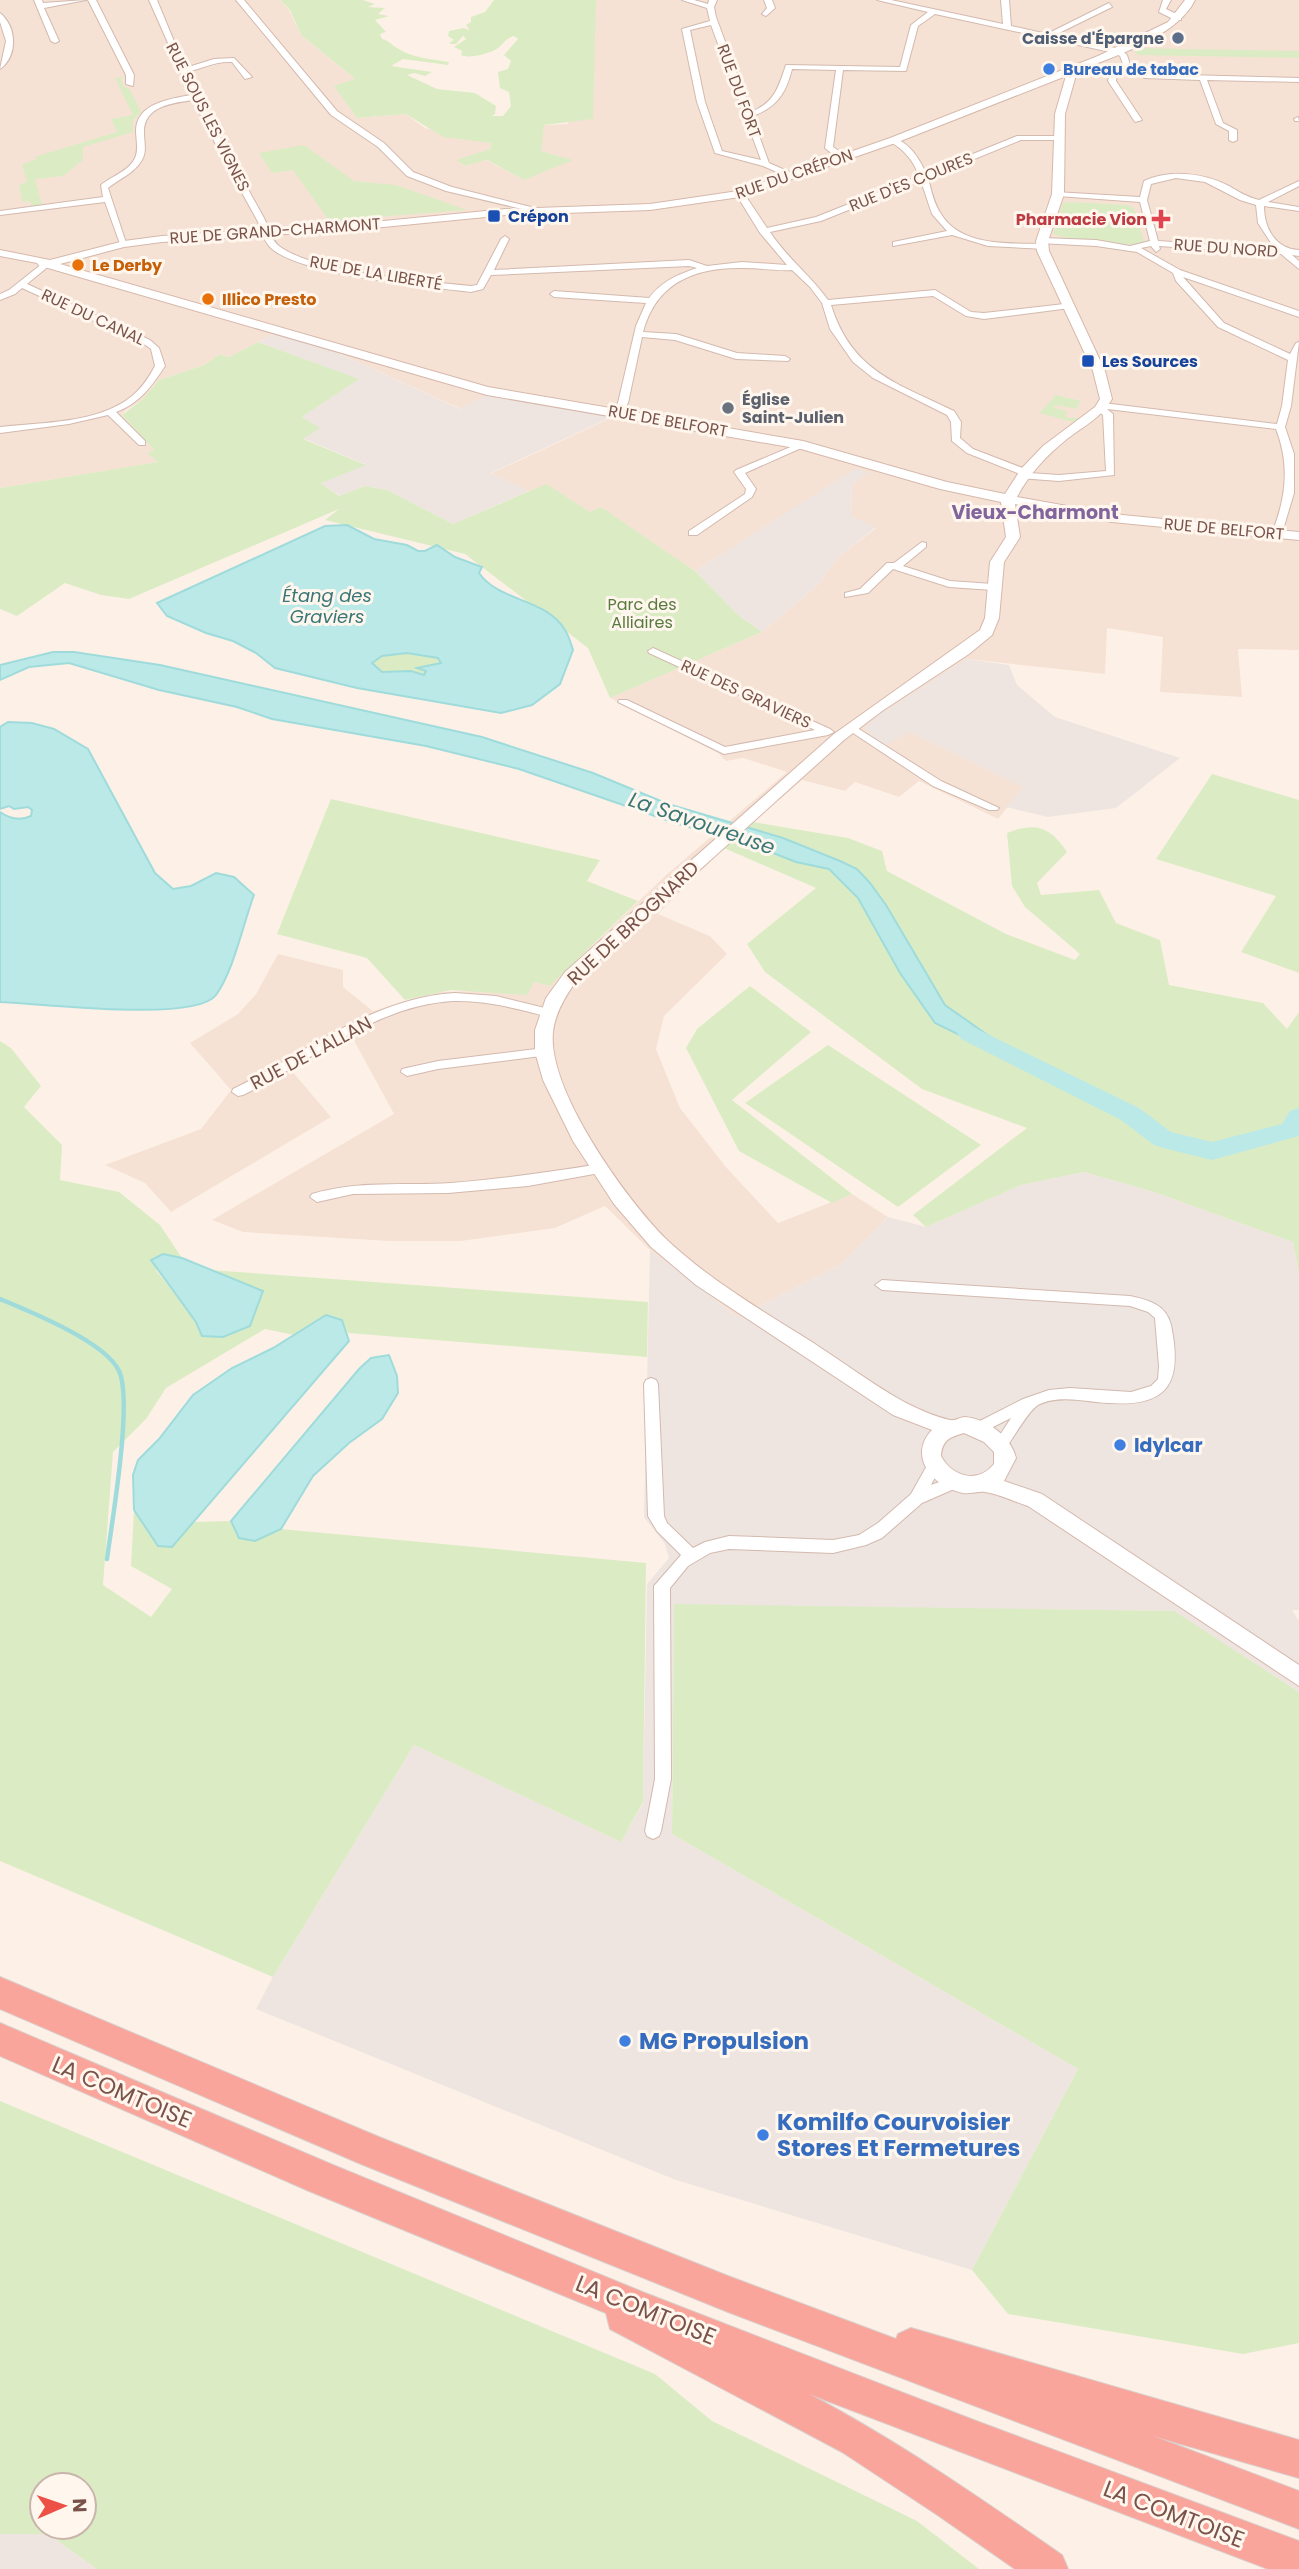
<svg xmlns="http://www.w3.org/2000/svg" width="1299" height="2569" font-family="Poppins,sans-serif">
	<style>
		.residential { fill: #f6e2d5 }
		.industrial { fill: #eee5e1 }
		.green { fill: #dbecc4; fill-rule: evenodd }
		.water { fill: #bae9e8; stroke: #9fdbdb; stroke-width: 2; fill-rule: evenodd }
		.lines { fill: none; stroke-linecap: round; stroke-linejoin: round }
		.stream { stroke: #9fdbdb; stroke-width: 4.5 }
		.river { fill: #bae9e8; fill-rule: evenodd }
		.street-casing { stroke: #d3b9ae; stroke-width: 2 }
		.secondary-casing { stroke: #d6b8ab; stroke-width: 2 }
		.highway-casing { stroke: #d9cfcc; stroke-width: 2 }
		.street { fill: #fff; fill-rule: evenodd }
		.secondary { fill: #fff; fill-rule: evenodd }
		.highway { fill: #faa59b; fill-rule: evenodd }
		.service-dot { fill: #5c6f8a; stroke: #fff6ee; stroke-width: 2.5 }
		.shop-dot { fill: #3f7fe0; stroke: #fff6ee; stroke-width: 2.5 }
		.transit-dot { fill: #1a4fb4; stroke: #fff6ee; stroke-width: 2.5 }
		.health-dot { fill: #e0444e; stroke: #fff6ee; stroke-width: 2.5 }
		.food-dot { fill: #e8710a; stroke: #fff6ee; stroke-width: 2.5 }
		.worship-dot { fill: #6b7280; stroke: #fff6ee; stroke-width: 2.5 }
		.labels { text-anchor: middle; dominant-baseline: central; stroke-width: 6; stroke-linejoin: round; paint-order: stroke }
		.far-service-label { font-size: 16px; font-weight: bold; fill: #4e5e75; stroke: #fff6ee; text-anchor: end }
		.far-shop-label { font-size: 16px; font-weight: bold; fill: #366cbe; stroke: #fff6ee; text-anchor: start }
		.far-street-label { font-size: 16px; fill: #795349; stroke: #fff6ee }
		.far-transit-label { font-size: 16px; font-weight: bold; fill: #164399; stroke: #fff6ee; text-anchor: start }
		.far-health-label { font-size: 16px; font-weight: bold; fill: #be3a42; stroke: #fff6ee; text-anchor: end }
		.far-food-label { font-size: 16px; font-weight: bold; fill: #c56008; stroke: #fff6ee; text-anchor: start }
		.far-worship-label { font-size: 16px; font-weight: bold; fill: #5b616d; stroke: #fff6ee; text-anchor: start }
		.far-park-label { font-size: 16px; fill: #587a3e; stroke: #fff6ee }
		.far-water-label { font-size: 18px; font-style: italic; fill: #397777; stroke: #fff6ee }
		.far-quarter-label { font-size: 19px; font-weight: bold; fill: #81659c; stroke: #fff6ee }
		.street-label { font-size: 19px; fill: #795349; stroke: #fff6ee }
		.shop-label { font-size: 19px; font-weight: bold; fill: #366cbe; stroke: #fff6ee; text-anchor: start }
		.water-label { font-size: 21px; font-style: italic; fill: #397777; stroke: #fff6ee }
		.near-shop-label { font-size: 23px; font-weight: bold; fill: #366cbe; stroke: #fff6ee; text-anchor: start }
		.near-street-label { font-size: 23px; fill: #795349; stroke: #fff6ee }
	</style>
	<rect width="100%" height="100%" fill="#fdf1e7"/>
	<!-- residential -->
	<path class="residential" d="M0,0H280L289,10L301,35L356,80L335,86L357,118L406,114L425,128L491,142L490,149L457,160L465,166L486,160L524,180L571,160L541,151L543,125L568,124L596,0H1299V650L1238,649L1242,697L1160,692L1163,637L1107,628L1105,674L966,659L910,732L1024,787L998,819L919,781L899,797L855,782L845,791L802,780L724,848L658,914L710,936L727,954L664,1016L656,1049L680,1108L726,1167L778,1223L852,1194L888,1217L840,1265L738,1317L650,1250L605,1206L555,1228L461,1241H388L243,1232L212,1220L394,1114L351,1035L324,1048L292,1071L331,1117L171,1212L145,1183L105,1165L201,1129L231,1090L190,1043L238,1014L256,994L278,954L343,970V987L373,1011L434,992L479,991L534,982L550,986L666,875L787,772L743,758L726,761L718,753L610,698L762,632L819,584L838,557L876,528L851,516L852,485L867,473L856,469L695,571L601,508L590,512L546,485L529,491L490,474L615,416L461,409L329,349L275,333L229,357L220,354L204,365L159,380L142,400L125,411L122,415L155,451L148,453L159,462L0,488Z"/>
	<!-- industrial -->
	<g class="industrial">
		<path d="M275,333L329,349L460,409L487,394L616,415L491,473L529,491L453,524L387,490L365,486L340,496L321,483L365,464L302,438V417L358,379L258,342Z"/>
		<path d="M856,468L868,473L852,485L851,516L876,527L838,557L819,584L762,632L738,615L695,571Z"/>
		<path d="M966,659L1009,665L1017,685L1055,717L1180,758L1116,808L1048,817L1006,807L1023,787L910,732L882,747L864,728L880,714Z"/>
		<path d="M1084,1172L1154,1192L1293,1242L1299,1274V1610H1292L1299,1621V1692L1173,1611L674,1605L672,1834L1078,2069L972,2270L676,2180L256,2009L273,1977L414,1745L621,1842L643,1803L647,1584L669,1558L665,1544L644,1517L650,1250L738,1317L840,1265L888,1217L926,1227L1021,1185Z"/>
		<path d="M0,2534H48L97,2569H0Z"/>
	</g>
	<!-- green -->
	<g class="green">
		<path d="M280,0H363L375,4L368,7L385,8L378,14L389,16L375,20L386,32L380,34L382,39C390,41 390,44 397,48C411,58 433,59 449,62L448,65L403,59L391,66L432,72L425,76L414,73L407,75L437,89L475,93L496,106L495,114L492,116H503L511,106L509,92L500,88L498,72L508,69L511,61L504,55L518,39L514,36C504,39 503,46 495,50C486,54 470,59 461,55L462,51L454,47L466,39L463,36L467,31L456,44H451L449,43L454,40L448,36L449,31L463,28L470,30L466,25L471,22V17L485,12L494,0H596L593,119L544,125L541,151L573,160L524,180L487,160L465,166L456,160L490,149L491,143L443,137L406,114L357,118L334,86L355,79L301,35L290,10Z"/>
		<path d="M1133,48L1299,51V58L1137,55Z"/>
		<path d="M127,76L120,79L124,86L130,90L141,112L133,120V132L83,147V160L63,176L35,179L42,205L31,206L30,201L22,202L19,185L27,182L22,164L37,159L34,157L117,132L111,119L133,115L115,78Z"/>
		<path d="M304,145L354,181L396,185L467,210L377,217L332,225L293,170L272,173L259,153Z"/>
		<path d="M1069,202L1127,205L1134,208L1144,242L1135,245L1062,237L1053,234L1063,203Z"/>
		<path d="M258,342L359,379L302,417L320,428L303,439L366,465L321,483L339,496L365,486L387,490L453,524L546,484L590,512L601,507L695,571L738,615L762,632L610,698L588,648L465,554L325,520L339,509L129,599L101,595L65,583L17,616L0,609V488L158,462L147,453L154,450L122,415L142,400L159,380L204,365L220,354L229,357Z"/>
		<path d="M1056,395L1081,401L1076,409L1056,405L1054,408L1067,411L1065,415L1068,418H1079L1073,422L1039,413Z"/>
		<path d="M407,653L438,658L441,664L419,669L427,672L424,675L411,671L382,672L371,663L382,656Z"/>
		<path d="M1212,774L1299,800V973L1241,952L1276,896L1156,859Z"/>
		<path d="M331,799L600,860L587,881L638,901L550,986L534,982L527,995L451,990L405,1000L367,958L277,934Z"/>
		<path d="M753,822L848,838L882,851L887,871L1006,934L1075,960L1080,954L1025,907L1012,886L1007,833C1035,822 1050,826 1067,852L1037,883L1041,895L1099,890L1116,923L1160,940L1169,985L1263,1003L1287,1029L1299,1012V1274L1293,1242L1154,1192L1084,1172L1021,1185L926,1227L913,1215L1027,1128L922,1089L765,972L747,944L816,888L724,848Z"/>
		<path d="M750,986L811,1032L732,1100L852,1194L832,1203L739,1151L686,1048L697,1029Z"/>
		<path d="M0,1041L11,1048L41,1086L24,1107L62,1145L60,1180L119,1192L160,1225L182,1258L163,1254L156,1270L196,1322L262,1291L210,1270L648,1302L647,1357L348,1333L342,1320L326,1315L294,1335L265,1329L166,1388L146,1419L113,1452L103,1585L151,1617L172,1589L131,1566L134,1510L158,1546L172,1547L193,1522L231,1521L239,1538L254,1541L281,1529L646,1563L643,1802L621,1842L414,1745L273,1977L0,1861Z"/>
		<path d="M828,1045L981,1145L898,1207L745,1103Z"/>
		<path d="M674,1604L1174,1611L1299,1692V2343L1243,2354L1008,2314L972,2270L1078,2069L672,1834Z"/>
		<path d="M0,2101L655,2374L712,2421L917,2521L979,2569H97L48,2534H0ZM42,2485H84V2527H42Z"/>
	</g>
	<!-- water -->
	<g class="water">
		<path d="M347,525L374,539L407,545L418,551H425L437,545L455,557L482,567L479,573C499,602 546,598 565,630C569,636 571,644 573,650L560,684L532,705L501,713L357,688L275,668L256,653L233,641L206,633L167,616L157,603L325,526ZM407,653L438,658L441,663L417,668L426,671L424,675L411,671L382,672L372,663L382,656Z"/>
		<path d="M53,652H74L160,665L482,737L593,773L668,804L783,838L840,861L857,869L870,883L886,905L945,1005L1003,1046L988,1049L935,1023L900,973L858,898L829,869L796,862L753,845L678,824L519,769L426,746L272,719L237,707L159,690L69,663L29,667L0,680V665Z"/>
		<path d="M8,722L32,723L54,729L88,749L155,873L173,889L191,886L216,873L234,877L254,895C243,924 234,970 216,995C195,1023 38,1003 0,1002V812C10,819 20,821 31,816L32,810L28,807L14,809L9,806L0,809V727Z"/>
		<path d="M163,1254L182,1258L263,1291L250,1326L223,1337L202,1336L196,1322L151,1260Z"/>
		<path d="M326,1315L342,1320L349,1341L172,1547L158,1546L134,1510L133,1475L138,1460L159,1439L193,1395L232,1368L273,1348Z"/>
		<path d="M389,1355L397,1376L398,1393L382,1419L349,1443L313,1476L281,1529L255,1541L239,1538L231,1521L359,1369L371,1358Z"/>
	</g>
	<g class="lines">
		<!-- stream -->
		<path class="stream" d="M0,1299C29,1311 106,1342 119,1371C133,1401 112,1521 107,1559"/>
		<!-- river -->
		<path class="river" d="M969,1025L1139,1108L1171,1132L1212,1142L1282,1124L1290,1111L1299,1108V1136L1212,1160L1163,1148L1154,1145L1121,1120L961,1039L957,1033L961,1027Z"/>
		<!-- street casing -->
		<g class="street-casing">
			<g id="street">
				<path d="M34,0H42L43,3L86,0L44,8L59,41L55,43L51,41Z"/>
				<path d="M88,0H96L134,75L133,86L126,84V75Z"/>
				<path d="M149,0H157L185,68L214,59L234,58L252,77L245,79L232,62C216,61 203,68 187,72C211,121 237,170 264,218C269,227 270,239 279,246C315,273 424,281 471,286L477,285L501,239L505,236L509,239L494,270L689,260L707,266L742,262L787,265L760,233L736,194L737,192H743L767,228L816,217L919,176C913,160 905,151 891,142V138C908,140 919,158 926,173L1017,136H1063V140H1021L928,178C931,190 934,204 941,214C961,247 1010,243 1043,244L1047,247L1046,249L988,246L952,235L893,246V242L947,231L932,214L921,181L821,221L770,232C786,257 811,276 828,300L935,290L971,312L984,313L1073,303V307L1070,308L984,319L966,316L933,296L831,305C852,372 897,383 954,411L961,422L960,438L973,449L1028,470L1029,473L1059,475L1106,471L1103,415L1095,409L1103,403L1277,424L1282,406L1288,360L1218,327L1176,281L1173,273L1137,252L1096,246L1039,243L1038,241L1042,238L1096,240L1130,246L1150,241L1140,202L1058,196H1055V192L1140,197L1144,181C1170,169 1204,173 1229,186C1239,192 1247,197 1259,200L1299,181V186L1268,202L1299,207V211L1264,206C1264,229 1276,249 1299,250V256L1292,255L1299,261V269L1281,254L1159,246L1160,249L1156,252L1151,246L1141,248L1180,270L1299,311V317L1183,277L1224,323L1290,354L1296,343L1299,342L1291,406L1285,427L1294,454V493L1282,533L1277,536L1272,533C1286,498 1290,465 1276,429L1107,409L1113,414L1114,475L1059,481L1019,478L1017,476L1020,474L967,453L952,441L951,422L947,415L873,378L853,362L830,329L822,303L810,287L792,270C776,271 760,268 743,268C696,267 656,282 643,332L676,334L737,353L785,356L790,359L788,361L736,359L675,340L642,337L628,403L621,414H615L613,412L618,403L636,326L646,303L554,297L550,294L554,291L649,298C662,281 677,275 697,268L689,266L491,275L483,289L471,292C430,287 295,275 269,246C262,238 261,227 256,218C234,179 213,140 193,100C173,103 143,106 144,133C144,142 147,151 142,160C135,173 119,179 108,188L127,246L120,244L105,202L0,215V211L103,197L101,185C112,176 129,171 135,158C139,149 136,140 136,130C137,103 170,99 191,95ZM1176,178L1205,182L1240,200L1256,205L1258,223L1275,249L1158,241L1147,200L1151,184Z"/>
				<path d="M236,0H244L337,111L384,143L413,172L452,187L535,208V212L446,191L407,176L378,147L331,115Z"/>
				<path d="M682,0H694L708,4L709,0H717L714,7L716,17L751,112C775,102 778,88 786,65L900,67L911,25L928,12L877,0H891L1003,24L1001,0H1009L1011,26L1047,34L1109,3L1112,7L1055,35L1120,49L1127,55L1131,68L1146,74L1299,78V82L1207,80L1223,123L1237,130V140L1233,142L1229,140V131L1216,124L1200,80L1145,78L1127,71L1117,73L1116,81L1142,120L1135,122L1108,81L1111,69L1124,67L1120,56L1115,53L935,14L918,26L906,71L843,70L833,147L846,156V160H840L825,148L836,70L792,69C786,94 776,108 752,116L769,163L794,174L795,176L791,178L763,166L715,153L697,102L682,29L710,21L707,8ZM711,25L761,160L722,151L705,102L690,30Z"/>
				<path d="M764,0H772L775,8L766,16L762,14L767,8Z"/>
				<path d="M1163,0H1171L1166,9L1181,16V20H1175L1159,12Z"/>
				<path d="M0,13C17,27 18,56 0,69L6,41L0,22Z"/>
				<path d="M1298,117L1299,121H1295L1294,119Z"/>
				<path d="M43,263L50,265L27,284L150,340L159,348L165,366C151,387 140,403 116,412L145,441V445H139L108,415L69,424L0,433V427C42,422 98,424 132,396C142,388 149,377 155,366L151,349L144,344L22,288L15,294L0,300V294L9,290Z"/>
				<path d="M800,443L808,445L745,473L756,489L752,497L697,535H689V531L745,494L746,489L734,472L736,470Z"/>
				<path d="M922,542L926,543V547L903,566L950,581L993,584L998,587L993,590L949,587L893,569L868,593L845,597V593L860,589L887,563H894Z"/>
				<path d="M653,648L830,729L834,732L828,735L724,754L618,702L619,700H627L725,747L815,730L649,653L648,651Z"/>
				<path d="M851,724L941,781L999,808L997,810H989L933,786L847,729V725Z"/>
				<path d="M455,993L496,996L553,1010L555,1013L549,1017C518,1009 486,1000 453,1001C376,1005 310,1062 243,1095L238,1096L232,1092L233,1089C306,1053 372,998 455,993Z"/>
				<path d="M544,1048L550,1052L549,1055L438,1069L407,1076L401,1072L402,1069L438,1061Z"/>
				<path d="M600,1164L605,1166L607,1169L605,1172L528,1186L448,1193L353,1194L317,1202L310,1197L312,1194C359,1180 403,1186 451,1183C501,1179 550,1172 600,1164Z"/>
				<path d="M882,1280L1130,1296C1148,1300 1166,1304 1171,1325C1185,1392 1161,1409 1096,1402C1077,1400 1055,1396 1038,1405C1029,1410 1013,1438 1006,1448H996L994,1444L1011,1418L979,1434L974,1432L972,1428L974,1424L1023,1399L1049,1390L1070,1388L1131,1392L1151,1386L1158,1379L1159,1366L1155,1318L1148,1312L1130,1306L882,1290L875,1285Z"/>
				<path d="M651,1378L656,1380L658,1384L664,1516L667,1523L693,1548L705,1542L729,1536L833,1540L859,1535L878,1523L911,1494L929,1462H939L941,1466L931,1485L956,1476L961,1478L964,1482L961,1486L922,1503L882,1538L866,1545L833,1553L729,1549L710,1553L688,1566L670,1588L671,1779L661,1831L659,1836L653,1839L647,1836L645,1831L655,1779L654,1586L681,1555L657,1531L648,1516L644,1384L646,1380Z"/>
			</g>
		</g>
		<!-- secondary casing -->
		<g class="secondary-casing">
			<path id="secondary" d="M1185,0H1195C1177,37 1111,58 1074,72L1076,75L1065,114L1064,194L1048,241L1049,251L1105,371L1112,399C1102,417 1084,426 1067,439C1047,455 1029,474 1017,497L1112,514L1299,532V540L1112,522L1015,504L1020,537L1004,562L999,618L992,635L969,654L882,711L844,740L577,980C566,995 555,1013 553,1032C547,1089 625,1198 665,1238C708,1279 761,1310 812,1342C843,1362 873,1385 906,1403C918,1409 936,1417 950,1420C956,1421 960,1417 965,1417C988,1419 1011,1437 1016,1458L1004,1481L1042,1494L1299,1665V1686L1028,1506C1015,1502 999,1494 985,1492C979,1491 971,1494 963,1493C933,1487 907,1456 932,1430L893,1415L696,1285L651,1247L614,1204L573,1141L543,1080L535,1052V1030L546,998L565,972L834,734L980,630L985,618L990,562L1006,537L1001,502L940,489L801,449L487,395L48,268L40,267L37,263L0,256V250L50,260L124,241L162,236L363,223L506,209L650,204L738,191L890,138L1098,56L1168,22ZM1066,76L1055,114L1052,194L1036,241L1037,251L1093,371L1100,399L1095,407L1043,446L1021,469L1005,494L947,482L803,441L488,387L60,264L124,247L162,242L363,229L506,215L650,210L740,197L898,142ZM964,1433L984,1442L994,1452V1464C978,1484 952,1477 941,1456C942,1440 950,1437 964,1433Z"/>
		</g>
		<!-- highway casing -->
		<g class="highway-casing">
			<g id="highway">
				<path d="M0,1977L379,2137L728,2276L896,2339L898,2334L911,2328L1299,2440V2478L1153,2436L1299,2491V2529L728,2312L361,2164L0,2009Z"/>
				<path d="M0,2023L333,2165L645,2293L971,2419L1299,2541V2569H1268L809,2394C898,2441 980,2498 1062,2555L1068,2569H1015L936,2514L842,2452L610,2329L606,2313L309,2191L0,2056Z"/>
			</g>
		</g>
		<!-- street -->
		<use href="#street" class="street"/>
		<!-- secondary -->
		<use href="#secondary" class="secondary"/>
		<!-- highway -->
		<use href="#highway" class="highway"/>
	</g>
	<!-- markers -->
	<circle class="service-dot" cx="1178" cy="38" r="7"/>
	<g class="shop-dot">
		<circle cx="1049" cy="69" r="7"/>
		<circle cx="1120" cy="1445" r="7"/>
		<circle cx="625" cy="2041" r="7"/>
		<circle cx="763" cy="2135" r="7"/>
	</g>
	<g class="transit-dot">
		<rect x="487" y="209" width="14" height="14" rx="3.5"/>
		<rect x="1081" y="354" width="14" height="14" rx="3.5"/>
	</g>
	<path class="health-dot" d="M1157.5 208.5h7v7h7v7h-7v7h-7v-7h-7v-7h7z"/>
	<g class="food-dot">
		<circle cx="78" cy="265" r="7"/>
		<circle cx="208" cy="299" r="7"/>
	</g>
	<circle class="worship-dot" cx="728" cy="408" r="7"/>
	<g class="labels">
		<!-- far-service labels -->
		<g class="far-service-label">
			<text x="1164" y="38">Caisse d'Épargne</text>
		</g>
		<!-- far-shop labels -->
		<g class="far-shop-label">
			<text x="1063" y="69">Bureau de tabac</text>
		</g>
		<!-- far-street labels -->
		<g class="far-street-label">
			<text transform="translate(739 91) rotate(70)">RUE DU FORT</text>
			<text transform="translate(208 117) rotate(63)">RUE SOUS LES VIGNES</text>
			<text transform="translate(794 174) rotate(-19)">RUE DU CRÉPON</text>
			<text transform="translate(911 182) rotate(-22)">RUE D'ES COURES</text>
			<text transform="translate(275 231) rotate(-4)">RUE DE GRAND-CHARMONT</text>
			<text transform="translate(1226 248) rotate(4)">RUE DU NORD</text>
			<text transform="translate(376 273) rotate(10)">RUE DE LA LIBERTÉ</text>
			<text transform="translate(93 317) rotate(25)">RUE DU CANAL</text>
			<text transform="translate(668 421) rotate(10)">RUE DE BELFORT</text>
			<text transform="translate(1224 529) rotate(5)">RUE DE BELFORT</text>
			<text transform="translate(746 694) rotate(25)">RUE DES GRAVIERS</text>
		</g>
		<!-- far-transit labels -->
		<g class="far-transit-label">
			<text x="508" y="216">Crépon</text>
			<text x="1102" y="361">Les Sources</text>
		</g>
		<!-- far-health labels -->
		<g class="far-health-label">
			<text x="1147" y="219">Pharmacie Vion</text>
		</g>
		<!-- far-food labels -->
		<g class="far-food-label">
			<text x="92" y="265">Le Derby</text>
			<text x="222" y="299">Illico Presto</text>
		</g>
		<!-- far-worship labels -->
		<g class="far-worship-label">
			<text x="742" y="399">Église<tspan x="742" dy="18">Saint-Julien</tspan></text>
		</g>
		<!-- far-park labels -->
		<g class="far-park-label">
			<text x="642" y="604">Parc des<tspan x="642" dy="18">Alliaires</tspan></text>
		</g>
		<!-- far-water labels -->
		<g class="far-water-label">
			<text x="327" y="595">Étang des<tspan x="327" dy="21">Graviers</tspan></text>
		</g>
		<!-- far-quarter labels -->
		<g class="far-quarter-label">
			<text x="1035" y="512">Vieux-Charmont</text>
		</g>
		<!-- street labels -->
		<g class="street-label">
			<text transform="translate(633 923) rotate(-43)">RUE DE BROGNARD</text>
			<text transform="translate(311 1053) rotate(-28)">RUE DE L'ALLAN</text>
		</g>
		<!-- shop labels -->
		<g class="shop-label">
			<text x="1134" y="1445">Idylcar</text>
		</g>
		<!-- water labels -->
		<g class="water-label">
			<text transform="translate(702 823) rotate(19)">La Savoureuse</text>
		</g>
		<!-- near-shop labels -->
		<g class="near-shop-label">
			<text x="639" y="2041">MG Propulsion</text>
			<text x="777" y="2122">Komilfo Courvoisier<tspan x="777" dy="26">Stores Et Fermetures</tspan></text>
		</g>
		<!-- near-street labels -->
		<g class="near-street-label">
			<text transform="translate(122 2092) rotate(23)">LA COMTOISE</text>
			<text transform="translate(646 2310) rotate(22)">LA COMTOISE</text>
			<text transform="translate(1174 2514) rotate(21)">LA COMTOISE</text>
		</g>
	</g>
	<!-- north arrow -->
	<g transform="translate(63 2506) rotate(88)"><circle r="33" fill="#fff6ee" stroke="#c9b5ac" stroke-width="2"/>
	<path d="M0-5L12 26L0 18L-12 26Z" fill="#ed5146"/>
	<text y="-10" font-size="19" font-weight="bold" text-anchor="middle" fill="#795349">N</text>
	</g>
</svg>
